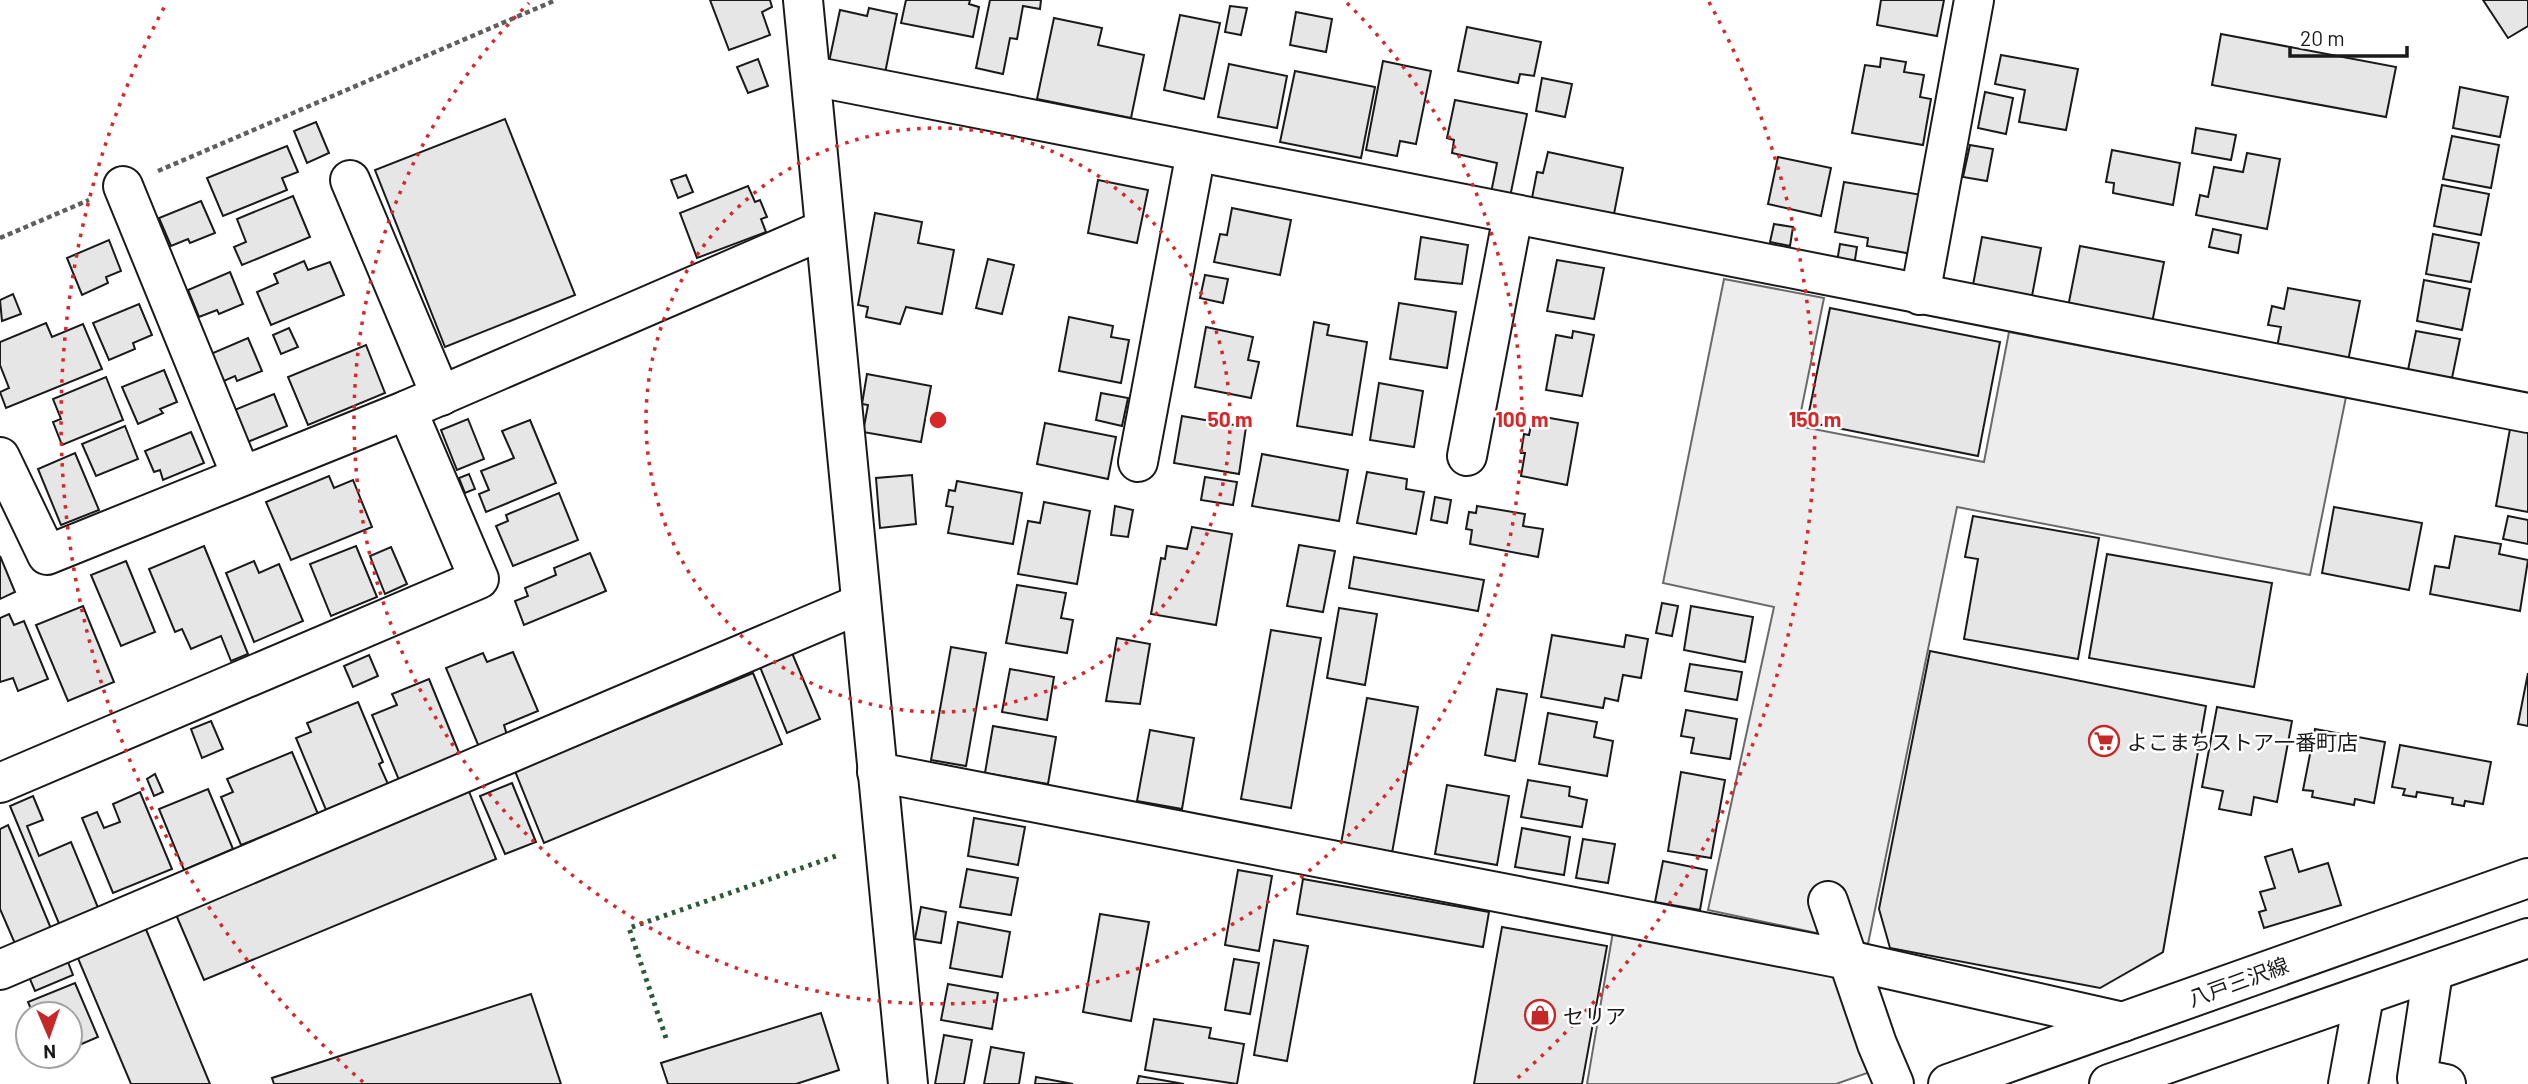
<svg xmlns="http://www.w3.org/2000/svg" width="2528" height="1084" font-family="Barlow,'Noto Sans JP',sans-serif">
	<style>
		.parking { fill: #ededed; stroke: #6a6a6a; stroke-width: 2 }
		.building { fill: #e6e6e6; stroke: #1a1a1a; stroke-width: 2 }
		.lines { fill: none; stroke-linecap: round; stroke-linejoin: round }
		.minor-casing { stroke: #1a1a1a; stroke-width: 42 }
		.major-casing { stroke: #1a1a1a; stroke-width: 42 }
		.path { stroke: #5f5f5f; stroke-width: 4.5; stroke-dasharray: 5 3.5; stroke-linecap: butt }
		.minor { stroke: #fff; stroke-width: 38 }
		.major { stroke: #fff; stroke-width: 38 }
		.hedge { stroke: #2b5a34; stroke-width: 5; stroke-dasharray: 3.5 5; stroke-linecap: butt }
		.ring { fill: none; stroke: #d62828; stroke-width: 3.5; stroke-dasharray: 3.5 7 }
		.labels { text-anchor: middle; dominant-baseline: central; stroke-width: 5; stroke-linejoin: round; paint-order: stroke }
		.poi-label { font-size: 21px; fill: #1a1a1a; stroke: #fff; text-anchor: start }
		.street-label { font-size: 21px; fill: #1a1a1a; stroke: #fff }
		.centre { fill: #d62828; stroke: #fff; stroke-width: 3.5 }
		.ring-label { font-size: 21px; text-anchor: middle; font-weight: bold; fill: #d62828; stroke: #fff; stroke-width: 5; stroke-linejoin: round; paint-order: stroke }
	</style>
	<rect width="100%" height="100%" fill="#fff"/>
	<!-- parking -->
	<g class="parking">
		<path d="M1724,279L1824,298L1798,426L1984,462L2009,332L2346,397L2310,575L1957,507L1868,944L1708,910L1774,607L1663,583Z"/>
		<path d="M1614,926L1837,969L1873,1071L1836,1084H1587Z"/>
	</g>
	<!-- building -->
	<g class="building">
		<path d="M710,0H770L772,7L762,12L770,35L729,50Z"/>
		<path d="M906,0H970L969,4L979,7L973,37L901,23Z"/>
		<path d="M990,0H1041L1040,9L1023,6L1017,39L1010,38L1003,74L976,68Z"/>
		<path d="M1881,0H1944L1937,36L1877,25Z"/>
		<path d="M2483,0H2528V26L2508,38Z"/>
		<path d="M1230,6L1247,8L1241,35L1225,32Z"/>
		<path d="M869,8L897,14L885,73L829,62L840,10L867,16Z"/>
		<path d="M1296,12L1332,19L1326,52L1290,45Z"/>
		<path d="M1180,15L1220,23L1204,99L1164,90Z"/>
		<path d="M1054,18L1102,28L1098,45L1144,55L1131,118L1037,99Z"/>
		<path d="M1467,27L1541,42L1534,76L1520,74L1518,83L1458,71Z"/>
		<path d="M2221,34L2396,67L2386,117L2212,85Z"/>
		<path d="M2001,55L2078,69L2066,130L2019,122L2025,90L1995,84Z"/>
		<path d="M1881,58L1906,62L1904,72L1924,75L1920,97L1931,99L1923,145L1852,133L1865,65L1880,67Z"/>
		<path d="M758,59L768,86L748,93L737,67Z"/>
		<path d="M1383,61L1431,71L1416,144L1400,141L1397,156L1366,150Z"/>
		<path d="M1229,64L1287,76L1277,128L1218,117Z"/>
		<path d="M1295,71L1375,87L1361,158L1280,142Z"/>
		<path d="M1542,78L1572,84L1565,117L1536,111Z"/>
		<path d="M2460,87L2508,97L2500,137L2453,128Z"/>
		<path d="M1985,92L2013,98L2006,134L1978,128Z"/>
		<path d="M1455,100L1527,114L1510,197L1491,193L1497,163L1452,153L1454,140L1447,138Z"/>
		<path d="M505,119L575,295L445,347L375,170Z"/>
		<path d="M316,122L329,153L307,163L294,131Z"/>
		<path d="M2196,128L2236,135L2231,160L2192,153Z"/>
		<path d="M2452,136L2499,145L2491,188L2443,179Z"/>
		<path d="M1970,145L1993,149L1987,181L1963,177Z"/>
		<path d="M287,146L298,172L282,178L287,190L223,216L207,178Z"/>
		<path d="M2112,150L2180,163L2173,205L2113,193L2114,183L2106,182Z"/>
		<path d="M1548,152L1623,168L1614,214L1532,198L1537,172L1543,173Z"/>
		<path d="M2247,153L2280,159L2267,229L2196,215L2200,195L2208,197L2214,167L2243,172Z"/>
		<path d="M1778,157L1831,168L1821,216L1768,204Z"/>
		<path d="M686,175L693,192L678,198L671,180Z"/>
		<path d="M1098,180L1148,190L1137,243L1088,233Z"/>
		<path d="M1844,182L1922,195L1912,254L1867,246L1868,238L1835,232Z"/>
		<path d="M2442,185L2489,194L2481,235L2434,226Z"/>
		<path d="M748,186L755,202L760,200L767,217L761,219L766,232L697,258L680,213Z"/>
		<path d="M293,196L310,237L242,265L234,247L246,242L237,219Z"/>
		<path d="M201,201L215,233L190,243L188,239L171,246L159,218Z"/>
		<path d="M1232,208L1291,220L1280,275L1214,262L1220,234L1227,235Z"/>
		<path d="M875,213L922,222L918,243L954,250L942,314L906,307L900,324L866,317L868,307L858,305Z"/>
		<path d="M1774,224L1793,227L1790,246L1770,242Z"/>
		<path d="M2213,229L2241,235L2238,253L2209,247Z"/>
		<path d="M2433,234L2479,243L2471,282L2426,274Z"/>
		<path d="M1421,237L1468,245L1462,284L1415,279Z"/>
		<path d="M1982,237L2041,248L2032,296L1973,285Z"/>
		<path d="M109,240L121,271L106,277L108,283L82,295L67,258Z"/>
		<path d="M1840,244L1857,247L1854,266L1837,262Z"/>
		<path d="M2080,246L2164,262L2152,323L2068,307Z"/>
		<path d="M988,259L1014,265L1002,314L976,308Z"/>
		<path d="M1557,260L1604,268L1594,319L1547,311Z"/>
		<path d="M304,261L308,270L330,262L344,295L271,325L257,292L278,283L274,274Z"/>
		<path d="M230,272L243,304L219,314L217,310L199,317L188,290Z"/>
		<path d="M1205,275L1228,279L1223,303L1200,298Z"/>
		<path d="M2424,280L2470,289L2462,330L2417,321Z"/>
		<path d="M2288,288L2360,301L2348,361L2277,347L2281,327L2268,325L2272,306L2284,309Z"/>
		<path d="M13,294L21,314L2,321L0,300Z"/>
		<path d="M1399,303L1456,312L1447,368L1390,359Z"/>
		<path d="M139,304L152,335L133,343L135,349L109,360L93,323Z"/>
		<path d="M1830,308L2000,342L1978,456L1807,422Z"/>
		<path d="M1069,317L1113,326L1111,337L1129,340L1121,383L1059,371Z"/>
		<path d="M1314,322L1329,325L1327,335L1367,342L1352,435L1297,426Z"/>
		<path d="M46,323L52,337L83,324L102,369L6,408L0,392L9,388L0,365V342Z"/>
		<path d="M1206,327L1253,337L1248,360L1259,362L1251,398L1195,387Z"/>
		<path d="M289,328L298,347L281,354L273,335Z"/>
		<path d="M1573,331L1594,335L1582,396L1546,390L1556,335L1572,338Z"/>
		<path d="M2416,331L2460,339L2452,378L2408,370Z"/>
		<path d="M248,338L262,371L237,381L235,376L217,384L206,356Z"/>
		<path d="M366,345L385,393L308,425L288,377Z"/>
		<path d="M164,370L177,402L160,409L163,413L138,424L122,387Z"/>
		<path d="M867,374L931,386L921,442L863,432L868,405L862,404Z"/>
		<path d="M106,377L123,420L62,445L53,422L61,419L53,399Z"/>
		<path d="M1379,383L1423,391L1414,447L1370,440Z"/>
		<path d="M1101,393L1128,398L1122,426L1096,420Z"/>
		<path d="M274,394L287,426L245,443L232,411Z"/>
		<path d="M1533,415L1578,423L1567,485L1521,476L1525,453H1521L1524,434L1529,435Z"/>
		<path d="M1182,416L1246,427L1239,474L1174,463Z"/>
		<path d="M468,419L484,459L457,470L441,430Z"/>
		<path d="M530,420L556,483L486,512L479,494L489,490L481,471L514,458L502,431Z"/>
		<path d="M1045,423L1116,437L1108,479L1037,464Z"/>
		<path d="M125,426L138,459L96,476L82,444Z"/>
		<path d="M2510,429L2528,432V512L2496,506Z"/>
		<path d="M191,432L204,463L163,480L160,470L154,472L145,451Z"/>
		<path d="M75,453L99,510L61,525L38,469Z"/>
		<path d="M1262,454L1348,470L1339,521L1252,506Z"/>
		<path d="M1367,472L1407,479L1406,489L1424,492L1416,534L1357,523Z"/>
		<path d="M469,474L475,489L465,493L459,478Z"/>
		<path d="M912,475L916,524L880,528L876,478Z"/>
		<path d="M329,476L334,488L353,480L372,527L291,560L266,502Z"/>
		<path d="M1205,477L1237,482L1233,505L1201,500Z"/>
		<path d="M957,481L1022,493L1013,544L948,533L953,507L946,506L949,490L955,491Z"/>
		<path d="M559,493L578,540L513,566L496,526L508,521L506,515Z"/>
		<path d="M1435,497L1451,500L1447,523L1431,520Z"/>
		<path d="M1044,502L1090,511L1077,584L1018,574L1028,521L1040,523Z"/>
		<path d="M1115,506L1133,510L1128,537L1111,535Z"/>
		<path d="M1477,506L1525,514L1523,526L1543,529L1538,557L1470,544L1472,530L1466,529L1469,512L1476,513Z"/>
		<path d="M2334,507L2422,523L2409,590L2322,573Z"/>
		<path d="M1973,516L2099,538L2078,659L1964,639L1978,559L1965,557Z"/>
		<path d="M2508,516L2528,520V544L2503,539Z"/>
		<path d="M1192,527L1232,534L1216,625L1151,614L1161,558L1165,559L1167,546L1187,549Z"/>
		<path d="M2455,536L2501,544L2499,554L2528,560L2520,611L2430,594L2435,566L2449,568Z"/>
		<path d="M1299,545L1335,551L1323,612L1287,606Z"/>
		<path d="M204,546L248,654L231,661L221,636L191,649L182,629L175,632L149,569Z"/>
		<path d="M356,546L377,597L331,616L310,564Z"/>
		<path d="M391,547L407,584L385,594L370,556Z"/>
		<path d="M590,553L606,591L524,625L515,601L528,596L525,588L556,575L554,568Z"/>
		<path d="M2107,554L2272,583L2254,687L2089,658Z"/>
		<path d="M0,556L15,592L0,599Z"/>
		<path d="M1354,557L1484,580L1478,611L1349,588Z"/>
		<path d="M126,561L155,632L121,646L91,575Z"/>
		<path d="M254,561L259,573L279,564L303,621L254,642L226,573Z"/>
		<path d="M1017,585L1066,593L1061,618L1073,620L1067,653L1006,643Z"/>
		<path d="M1662,603L1678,606L1672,636L1656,633Z"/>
		<path d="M83,606L114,682L68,701L36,625Z"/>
		<path d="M1691,606L1753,617L1745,662L1684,650Z"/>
		<path d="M1339,608L1377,614L1365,685L1327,678Z"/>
		<path d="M9,614L14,625L24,621L48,679L18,691L13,678L0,682V618Z"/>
		<path d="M1271,630L1321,638L1291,808L1241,799Z"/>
		<path d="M1552,635L1624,647L1626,635L1648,639L1641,678L1623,675L1618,701L1605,698L1603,708L1541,697Z"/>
		<path d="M1117,638L1150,644L1140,704L1106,701Z"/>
		<path d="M951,647L986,653L966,766L931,760Z"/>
		<path d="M1930,651L2206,706L2163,952L2100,988L1890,948L1879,909Z"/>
		<path d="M513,652L538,711L504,725L507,735L479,747L446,668L483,653L487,662Z"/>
		<path d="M792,653L820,719L787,733L760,667Z"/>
		<path d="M369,655L378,676L353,687L344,666Z"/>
		<path d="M1690,664L1742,672L1737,700L1685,691Z"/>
		<path d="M1010,669L1054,677L1047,720L1002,712Z"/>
		<path d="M753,673L782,744L544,843L515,771Z"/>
		<path d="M2528,673V726L2518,724Z"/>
		<path d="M429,679L460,755L399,780L372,715L397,705L392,694Z"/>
		<path d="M1497,689L1527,694L1515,761L1485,755Z"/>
		<path d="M1367,698L1418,707L1392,853L1341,844Z"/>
		<path d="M358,702L383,762L379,764L388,784L326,810L296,738L311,732L307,723Z"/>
		<path d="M2217,707L2292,721L2277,802L2254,797L2251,815L2219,809L2223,791L2202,787Z"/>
		<path d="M1686,710L1737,719L1730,759L1691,753L1694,738L1681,736Z"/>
		<path d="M1548,713L1597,722L1594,737L1613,741L1607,776L1539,764Z"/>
		<path d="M211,721L223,749L202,758L191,729Z"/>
		<path d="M993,726L1056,737L1048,784L985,773Z"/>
		<path d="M2315,729L2385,742L2374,803L2355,799L2354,805L2312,797L2313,791L2303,790Z"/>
		<path d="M1150,730L1194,738L1182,809L1137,801Z"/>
		<path d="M2400,745L2491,762L2483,804L2465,801L2464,806L2452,804L2453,798L2417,792L2416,797L2403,795L2405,789L2392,787Z"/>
		<path d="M292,752L318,814L241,845L221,797L233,792L227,779Z"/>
		<path d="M1681,772L1725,780L1711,858L1668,851Z"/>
		<path d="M155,774L163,792L154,796L147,779Z"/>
		<path d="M1528,780L1570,787L1569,796L1587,800L1582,827L1521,817Z"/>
		<path d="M512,783L536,842L505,854L480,796Z"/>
		<path d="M1447,785L1509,796L1497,865L1435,854Z"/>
		<path d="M208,789L233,849L184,870L159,809Z"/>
		<path d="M468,789L496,859L204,980L174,910Z"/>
		<path d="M140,792L172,869L113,893L82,818L97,812L104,828L120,822L113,804Z"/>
		<path d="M33,796L43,820L27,826L39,856L71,842L99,910L60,926L10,806Z"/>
		<path d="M974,818L1025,827L1018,865L968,856Z"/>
		<path d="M8,825L52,931L16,946L0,909V829Z"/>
		<path d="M1522,828L1570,837L1564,875L1515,867Z"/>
		<path d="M1583,839L1615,844L1608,883L1576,878Z"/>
		<path d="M2292,849L2299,872L2328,863L2341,905L2264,928L2259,912L2266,910L2260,892L2275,888L2265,857Z"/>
		<path d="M1663,861L1707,870L1700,910L1655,902Z"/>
		<path d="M967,869L1018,878L1011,915L960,907Z"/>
		<path d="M1238,870L1272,876L1259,951L1225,945Z"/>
		<path d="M1303,879L1489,912L1483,947L1297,914Z"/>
		<path d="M921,907L946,912L941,943L915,939Z"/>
		<path d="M1100,914L1149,922L1131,1021L1083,1012Z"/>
		<path d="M958,922L1010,932L1002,977L950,968Z"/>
		<path d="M145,927L210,1084H131L77,956Z"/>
		<path d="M1502,927L1607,946L1582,1084H1474Z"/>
		<path d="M1274,940L1308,946L1287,1061L1254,1055Z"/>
		<path d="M66,957L73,975L35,991L27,972Z"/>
		<path d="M1234,959L1259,963L1250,1014L1225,1010Z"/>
		<path d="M75,983L98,1037L70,1049V1014H33L28,1002Z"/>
		<path d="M948,984L998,993L992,1029L941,1020Z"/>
		<path d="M531,994L561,1084H274L272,1078Z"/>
		<path d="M821,1013L839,1070L796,1084H668L661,1063Z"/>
		<path d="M1154,1019L1211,1028L1209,1038L1244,1044L1237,1084L1145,1070Z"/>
		<path d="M944,1035L972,1040L964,1084H935Z"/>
		<path d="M991,1047L1024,1053L1019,1084H984Z"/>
		<path d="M1139,1076L1184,1084H1137Z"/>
		<path d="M1036,1077L1073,1084H1035Z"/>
	</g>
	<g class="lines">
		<!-- minor casing -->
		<g class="minor-casing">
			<g id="minor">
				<path d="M803,0L908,1084"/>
				<path d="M812,76L2528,413"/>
				<path d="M350,180L441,396"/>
				<path d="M123,186L241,475"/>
				<path d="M1920,295L1974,0"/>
				<path d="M1467,456L1513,215"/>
				<path d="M0,457L47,555L407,410L823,230"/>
				<path d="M1138,462L1196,152"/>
				<path d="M877,772L1848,960L2123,1022"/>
				<path d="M0,783L479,579L407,410"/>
				<path d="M1828,901L1877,1044L1894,1084"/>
				<path d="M0,970L860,604"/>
				<path d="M2433,972L2417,1078L2446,1084"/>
				<path d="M2348,1084L2364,996"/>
			</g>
		</g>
		<!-- major casing -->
		<g class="major-casing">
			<g id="major">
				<path d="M1948,1084L2528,878"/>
				<path d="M2109,1084L2528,938"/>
			</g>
		</g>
		<!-- path -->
		<g class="path">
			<path d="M158,171L556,0"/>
			<path d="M0,238L89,200"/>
		</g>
		<!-- minor -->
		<use href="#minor" class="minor"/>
		<!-- major -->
		<use href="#major" class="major"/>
		<!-- hedge -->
		<path class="hedge" d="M666,1038L629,928L836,856"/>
	</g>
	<!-- distance rings -->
	<g class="ring">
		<circle cx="938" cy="420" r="292"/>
		<path d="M1347 3A584 584 0 1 1 529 3"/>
		<path d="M363 1082A877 877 0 0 1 167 2M1709 2A877 877 0 0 1 1513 1082"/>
	</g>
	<!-- icons -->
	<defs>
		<g id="supermarket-ring" transform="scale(1.575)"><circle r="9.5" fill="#fff" stroke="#c62828" stroke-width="1.5"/><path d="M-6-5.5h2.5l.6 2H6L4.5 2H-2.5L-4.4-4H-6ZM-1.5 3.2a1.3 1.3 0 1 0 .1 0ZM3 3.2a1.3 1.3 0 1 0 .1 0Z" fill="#c62828"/></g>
		<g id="shop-ring" transform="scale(1.575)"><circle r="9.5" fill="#fff" stroke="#c62828" stroke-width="1.5"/><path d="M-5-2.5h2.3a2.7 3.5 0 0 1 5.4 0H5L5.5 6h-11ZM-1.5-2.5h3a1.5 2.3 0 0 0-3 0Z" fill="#c62828"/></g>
	</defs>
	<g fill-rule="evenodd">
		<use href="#supermarket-ring" x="2104" y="741"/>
		<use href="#shop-ring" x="1540" y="1015"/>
	</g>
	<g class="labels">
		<!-- poi labels -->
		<g class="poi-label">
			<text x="2127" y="741">よこまちストア一番町店</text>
			<text x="1563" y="1015">セリア</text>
		</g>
		<!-- street labels -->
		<g class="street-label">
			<text transform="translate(2238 981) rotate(-20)">八戸三沢線</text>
		</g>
	</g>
	<circle cx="938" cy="420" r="10" class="centre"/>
	<g class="ring-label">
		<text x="1230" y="427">50 m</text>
		<text x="1522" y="427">100 m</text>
		<text x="1815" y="427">150 m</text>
	</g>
	<!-- north arrow -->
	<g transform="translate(49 1035) rotate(178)"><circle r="33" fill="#ffffff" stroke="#a3a3a3" stroke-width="2"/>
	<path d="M0-5L12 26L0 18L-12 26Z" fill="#c62828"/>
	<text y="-10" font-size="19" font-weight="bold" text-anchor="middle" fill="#1a1a1a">N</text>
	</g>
	<!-- scale -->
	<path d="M2290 46v10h117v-10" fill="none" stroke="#1a1a1a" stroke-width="3.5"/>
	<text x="2300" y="46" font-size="21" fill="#1a1a1a" stroke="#ffffff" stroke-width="5" paint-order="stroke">20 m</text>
</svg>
